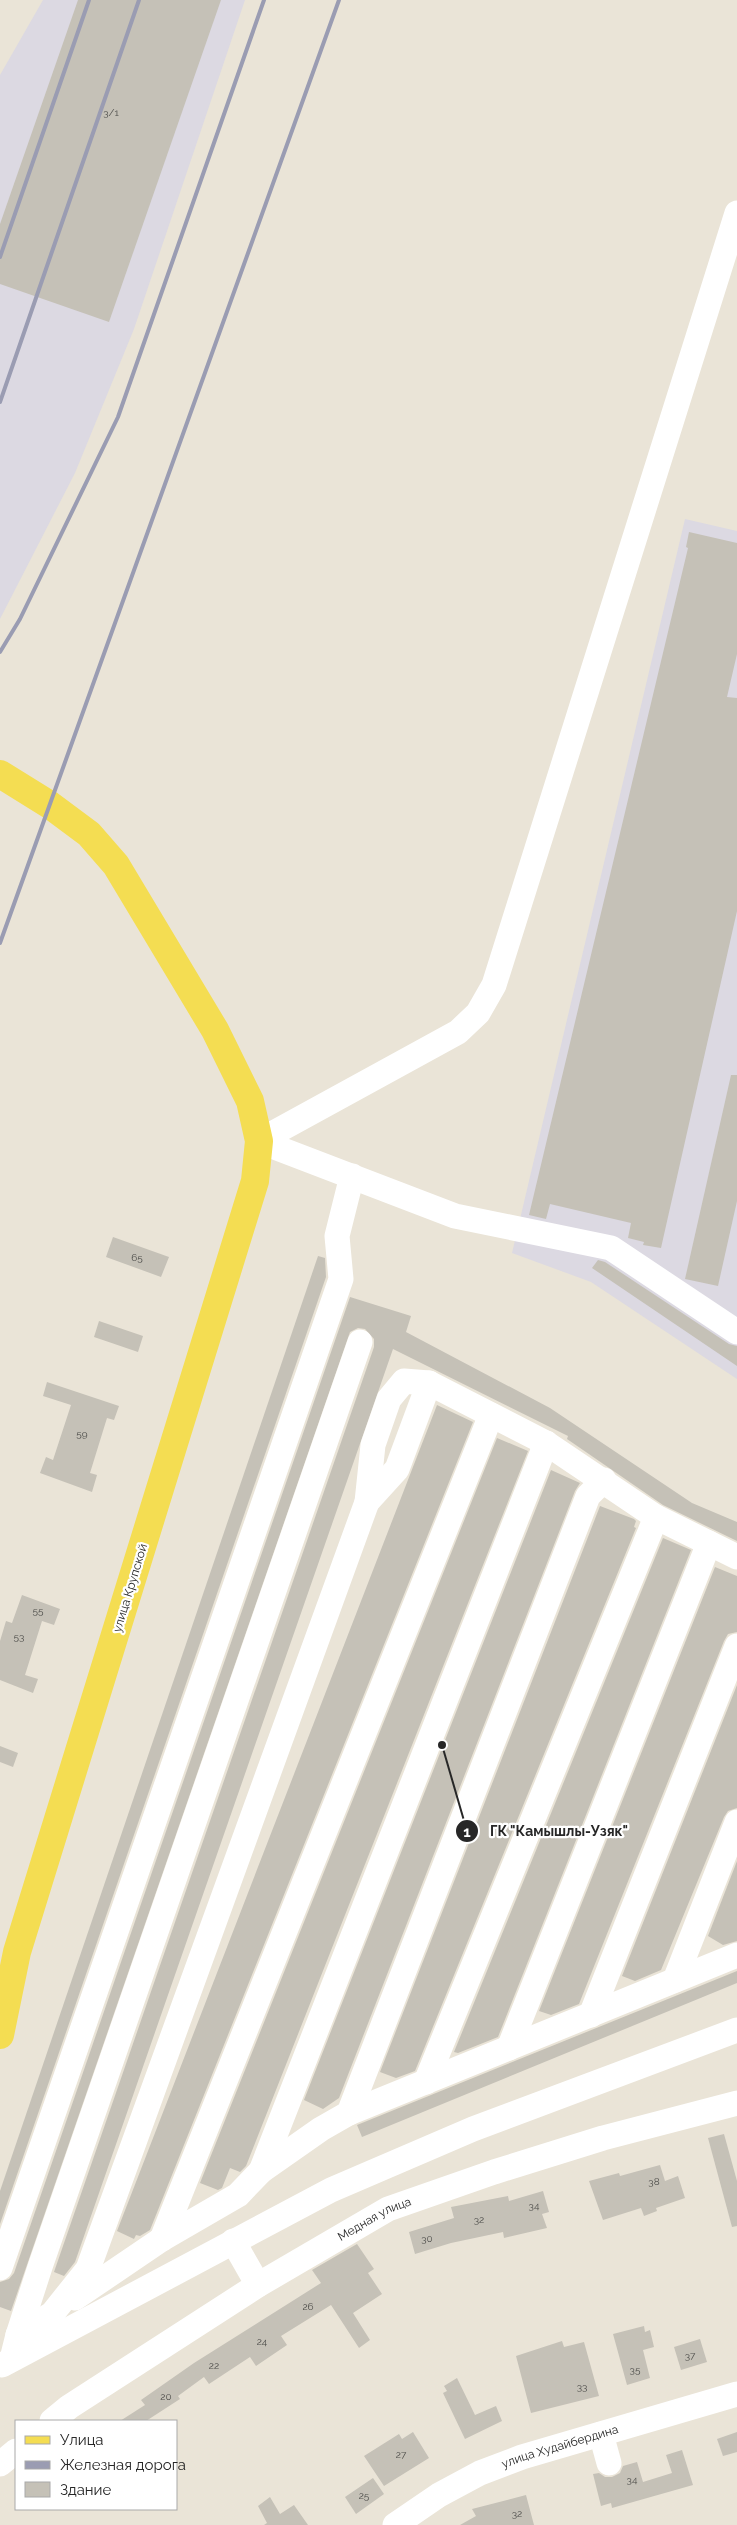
<svg xmlns="http://www.w3.org/2000/svg" width="737" height="2525" font-family="Raleway,sans-serif">
	<style>
		.industrial { fill: #dcd9e2 }
		.building { fill: #c5c1b7 }
		.lines { fill: none; stroke-linecap: round; stroke-linejoin: round }
		.minor { stroke: #fff; stroke-width: 25 }
		.major { stroke: #f4dd52; stroke-width: 28 }
		.rail { stroke: #9a9cb2; stroke-width: 4 }
		.labels { text-anchor: middle; dominant-baseline: central; stroke-width: 4.5; stroke-linejoin: round; paint-order: stroke }
		.number-label { font-size: 10px; fill: #4e4e4b }
		.street-label { font-size: 12px; fill: #272727; stroke: #fff }
		.leader { fill: none; stroke: #272727; stroke-width: 2 }
		.callout-dot { fill: #272727; stroke: #fff; stroke-width: 2 }
		.mark-label { font-size: 15px; text-anchor: middle; font-weight: bold; fill: #fff }
		.callout-label { font-size: 14px; text-anchor: middle; font-weight: bold; fill: #272727; stroke: #fff; stroke-width: 4.5; stroke-linejoin: round; paint-order: stroke }
	</style>
	<rect width="100%" height="100%" fill="#eae4d7"/>
	<!-- industrial -->
	<g class="industrial">
		<path d="M43,0H245L134,329L75,473L0,619V75Z"/>
		<path d="M685,519L737,531V1379L591,1282L512,1253Z"/>
	</g>
	<!-- building -->
	<g class="building">
		<path d="M78,0H221L109,322L0,284V224Z"/>
		<path d="M689,532L737,543V654L727,697L737,698V911L661,1248L643,1245L644,1242L628,1238L631,1223L550,1204L546,1219L529,1215L688,548L686,547Z"/>
		<path d="M731,1075H737V1201L718,1286L685,1279Z"/>
		<path d="M113,1237L169,1257L161,1277L106,1257Z"/>
		<path d="M318,1256L325,1258L326,1277L0,2224V2191Z"/>
		<path d="M598,1260L605,1262L729,1344L737,1346V1366L592,1268Z"/>
		<path d="M350,1297L411,1316L406,1332L550,1408L692,1503L737,1522V1541L663,1505L567,1439L568,1436L393,1349L75,2262L64,2276L54,2272L374,1347V1339L365,1329L358,1328L350,1332L11,2311L0,2307V2282L9,2279L14,2273Z"/>
		<path d="M99,1321L143,1336L138,1352L94,1337Z"/>
		<path d="M47,1382L119,1406L114,1420L107,1418L90,1473L97,1475L92,1492L40,1473L46,1457L53,1460L71,1405L43,1396Z"/>
		<path d="M437,1405L473,1422L150,2230L140,2236L136,2235L134,2239L117,2231Z"/>
		<path d="M497,1438L528,1451L246,2166L240,2172L230,2168L222,2188L218,2190L200,2183Z"/>
		<path d="M551,1470L580,1483L575,1491L339,2098L323,2109L304,2100Z"/>
		<path d="M600,1506L634,1519L636,1521L634,1527L636,1528L415,2071L396,2078L380,2072Z"/>
		<path d="M663,1538L691,1550L498,2037L458,2053L454,2052Z"/>
		<path d="M715,1567L737,1576V1632L728,1634L724,1641L579,2004L551,2015L539,2011Z"/>
		<path d="M22,1595L60,1609L54,1625L42,1621L25,1675L38,1679L33,1693L0,1680V1641L6,1621L12,1623Z"/>
		<path d="M737,1685V1808L728,1811L724,1817L661,1970L635,1981L622,1976Z"/>
		<path d="M0,1746L18,1753L13,1767L0,1762Z"/>
		<path d="M737,1861V1941L723,1945L708,1936Z"/>
		<path d="M737,1971V1983L362,2137L357,2125Z"/>
		<path d="M724,2134L737,2181V2226L732,2227L708,2138Z"/>
		<path d="M660,2165L665,2181L678,2176L685,2198L656,2208L657,2211L644,2216L641,2208L603,2220L589,2181L619,2173L620,2176Z"/>
		<path d="M543,2191L549,2212L542,2214L547,2228L504,2238L503,2232L451,2243L415,2254L409,2232L454,2218L451,2207L508,2196L509,2201Z"/>
		<path d="M357,2244L374,2269L368,2273L382,2294L353,2313L370,2340L359,2348L331,2305L281,2336L287,2345L256,2366L250,2357L209,2384L204,2377L178,2396L180,2399L146,2421H120L145,2405L141,2400L194,2363L321,2283L312,2270Z"/>
		<path d="M644,2326L645,2332L650,2330L654,2347L643,2350L650,2378L627,2385L613,2334Z"/>
		<path d="M700,2339L707,2362L681,2370L674,2347Z"/>
		<path d="M562,2341L564,2347L584,2342L599,2396L531,2413L516,2356Z"/>
		<path d="M457,2378L475,2415L496,2406L502,2421L465,2439L443,2393L447,2391L444,2386Z"/>
		<path d="M413,2432L429,2458L384,2486L364,2456L399,2434L402,2439Z"/>
		<path d="M737,2432V2452L723,2456L717,2439Z"/>
		<path d="M682,2450L693,2485L612,2508L611,2503L601,2506L593,2474L599,2473L605,2477H612L620,2473L623,2466L637,2462L643,2482L672,2473L666,2455Z"/>
		<path d="M373,2478L384,2494L356,2514L345,2497Z"/>
		<path d="M526,2495L534,2525H460L476,2516L472,2509Z"/>
		<path d="M270,2497L280,2514L294,2505L308,2525H264L267,2523L258,2506Z"/>
	</g>
	<g class="lines">
		<!-- minor -->
		<g class="minor">
			<path d="M259,1141L458,1032L478,1013L494,985L737,213"/>
			<path d="M259,1141L455,1216L611,1248L737,1332"/>
			<path d="M367,1502L397,1469L429,1383"/>
			<path d="M675,1980L737,1822"/>
			<path d="M591,2015L737,1646"/>
			<path d="M509,2048L709,1543"/>
			<path d="M426,2082L656,1517"/>
			<path d="M349,2113L588,1496L604,1480"/>
			<path d="M261,2171L546,1443"/>
			<path d="M162,2239L491,1415"/>
			<path d="M233,2241L258,2285"/>
			<path d="M0,2268L341,1279L337,1236L352,1176"/>
			<path d="M75,2298L162,2239L238,2195L261,2171L321,2129L349,2113L737,1955"/>
			<path d="M18,2335L52,2314L88,2269L367,1502L373,1445L389,1399L404,1381L429,1383L546,1443L656,1517L737,1557"/>
			<path d="M12,2359L18,2335L40,2267L360,1342"/>
			<path d="M2,2365L331,2190L473,2129L737,2030"/>
			<path id="s1" d="M52,2421L69,2407L258,2285L388,2209L494,2172L603,2138L737,2103"/>
			<path d="M601,2434L609,2463"/>
			<path d="M0,2464L16,2451"/>
			<path id="s2" d="M395,2525L439,2495L480,2473L522,2457L737,2394"/>
		</g>
		<!-- major -->
		<path class="major" d="M0,774L50,805L89,834L116,865L215,1030L250,1101L259,1141L255,1181L17,1952L0,2035"/>
		<!-- rail -->
		<g class="rail">
			<path d="M0,257L89,0"/>
			<path d="M0,402L139,0"/>
			<path d="M0,652L20,619L118,417L264,0"/>
			<path d="M0,943L339,0"/>
		</g>
	</g>
	<g class="labels">
		<!-- number labels -->
		<g class="number-label">
			<text x="111" y="112">3/1</text>
			<text x="137" y="1257">65</text>
			<text x="82" y="1433">59</text>
			<text x="38" y="1610">55</text>
			<text x="19" y="1636">53</text>
			<text x="654" y="2181">38</text>
			<text x="534" y="2205">34</text>
			<text x="479" y="2219">32</text>
			<text x="427" y="2238">30</text>
			<text x="308" y="2306">26</text>
			<text x="262" y="2341">24</text>
			<text x="690" y="2355">37</text>
			<text x="214" y="2365">22</text>
			<text x="635" y="2369">35</text>
			<text x="582" y="2386">33</text>
			<text x="166" y="2396">20</text>
			<text x="401" y="2454">27</text>
			<text x="632" y="2479">34</text>
			<text x="364" y="2495">25</text>
			<text x="517" y="2513">32</text>
		</g>
		<!-- street labels -->
		<g class="street-label">
			<text transform="translate(130 1588) rotate(-73)">улица Крупской</text>
			<text stroke="none"><textPath href="#s1" startOffset="381">Медная улица</textPath></text>
			<text stroke="none"><textPath href="#s2" startOffset="184">улица Худайбердина</textPath></text>
		</g>
	</g>
	<!-- callouts -->
	<path class="leader" d="M442 1745L467 1831"/>
	<g class="callout-dot">
		<circle cx="442" cy="1745" r="5"/>
		<circle cx="467" cy="1831" r="12"/>
	</g>
	<g class="mark-label">
		<text x="467" y="1837">1</text>
	</g>
	<g class="callout-label">
		<text x="559" y="1836">ГК "Камышлы-Узяк"</text>
	</g>
	<!-- legend -->
	<rect x="15" y="2420" width="162" height="90" fill="#ffffff" stroke="#a9a9a9"/>
	<rect x="25" y="2436" width="25" height="8" fill="#f4dd52" stroke="#a9a9a9"/>
	<text x="60" y="2445" font-size="15" fill="#272727">Улица</text>
	<rect x="25" y="2461" width="25" height="8" fill="#9a9cb2" stroke="#a9a9a9"/>
	<text x="60" y="2470" font-size="15" fill="#272727">Железная дорога</text>
	<rect x="25" y="2482" width="25" height="15" fill="#c5c1b7" stroke="#a9a9a9"/>
	<text x="60" y="2495" font-size="15" fill="#272727">Здание</text>
</svg>
